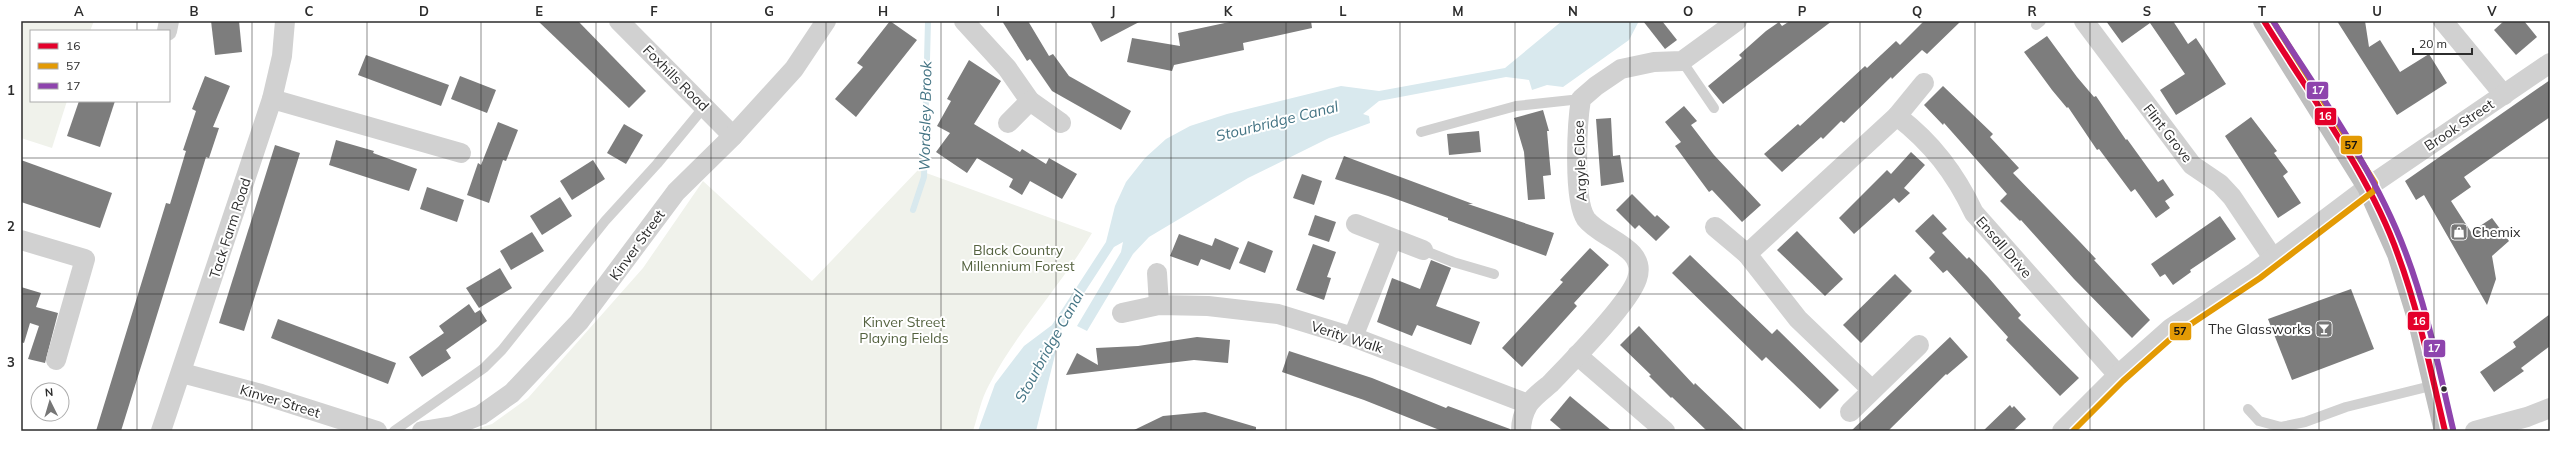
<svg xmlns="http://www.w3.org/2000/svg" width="2571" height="452" font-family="Mulish,sans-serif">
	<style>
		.green { fill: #f0f2eb }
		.water { fill: #d9e9ee }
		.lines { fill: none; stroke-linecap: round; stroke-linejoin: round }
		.stream { stroke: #d9e9ee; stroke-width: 6 }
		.building { fill: #7d7d7d }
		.lane { stroke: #d1d1d1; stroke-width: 10 }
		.street { stroke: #d1d1d1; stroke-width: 20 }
		.highway { stroke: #bebebe; stroke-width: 22 }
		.bus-1-casing { stroke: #fff; stroke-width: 9 }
		.bus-2-casing { stroke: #fff; stroke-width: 9 }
		.bus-3-casing { stroke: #fff; stroke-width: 9 }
		.bus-1 { stroke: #e4002b; stroke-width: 6 }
		.bus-2 { stroke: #e39a04; stroke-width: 6 }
		.bus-3 { stroke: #8e44ad; stroke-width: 6 }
		.grid { fill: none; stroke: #2c2c2c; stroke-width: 1; stroke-opacity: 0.55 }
		.bus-dot { fill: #2c2c2c; stroke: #fff; stroke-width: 1.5 }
		.labels { text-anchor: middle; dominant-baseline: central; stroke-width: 4; stroke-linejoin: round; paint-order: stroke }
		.street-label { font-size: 14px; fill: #2c2c2c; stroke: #fff }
		.poi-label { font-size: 14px; fill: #2c2c2c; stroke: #fff; text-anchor: start }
		.park-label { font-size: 14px; fill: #54623f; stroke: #fff }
		.water-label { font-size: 15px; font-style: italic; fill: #447484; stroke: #fff }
		.line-badge { stroke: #fff; stroke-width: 1.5 }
		.badge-label { font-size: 11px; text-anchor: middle; font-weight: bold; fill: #fff }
		.pale-badge-label { font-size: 11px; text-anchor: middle; font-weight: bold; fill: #111 }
		.neatline { fill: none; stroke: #2c2c2c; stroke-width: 1.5 }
		.grid-label { font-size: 13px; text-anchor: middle; font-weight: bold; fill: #2c2c2c }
	</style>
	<rect width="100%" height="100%" fill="#fff"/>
	<!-- green -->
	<g class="green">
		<path d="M21,21H94L90,31H31V101H67L52,148L21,138Z"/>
		<path d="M918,170L1092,233C1061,286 1017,331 989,385C981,399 978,416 973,431H469L492,424L528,398L643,268L703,181L812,281Z"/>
	</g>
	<!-- water -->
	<path class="water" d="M1562,21H1639L1629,40L1563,87L1547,85L1532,90L1529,80L1506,77L1379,101L1363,114L1369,116L1370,123L1329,138L1248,178L1149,237L1133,254L1087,331L1077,326L1121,252L1123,242L1114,247L1062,327L1036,431H978L995,384L1024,346L1052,325L1106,242L1115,206L1126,182L1145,158L1166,139L1190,126L1227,114L1341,86L1379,91L1505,68Z"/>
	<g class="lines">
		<!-- stream -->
		<path class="stream" d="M913,210L924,177L928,21"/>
	</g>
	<!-- building -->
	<g class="building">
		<path d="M211,21H239L242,52L215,55Z"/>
		<path d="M538,21H578L646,91L629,108Z"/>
		<path d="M890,21L917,40L856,117L835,99L863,67L857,63Z"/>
		<path d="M1002,21H1028L1049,56L1053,54L1069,76L1131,111L1121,130L1052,91L1030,59L1027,61Z"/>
		<path d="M1090,21H1141L1101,42Z"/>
		<path d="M1234,21H1311L1312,28L1243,43L1244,50L1174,65L1172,71L1127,62L1132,38L1180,46L1178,33Z"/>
		<path d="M1643,21H1662L1677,40L1665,49Z"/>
		<path d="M1790,21H1832L1723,104L1708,86L1742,58L1739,55L1766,31L1779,22L1782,26Z"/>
		<path d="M1924,21H1961L1927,54L1922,50L1892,79L1891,77L1844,123L1841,121L1823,139L1821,137L1782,172L1764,154L1798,124L1800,126L1865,66L1867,68L1896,41L1900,45Z"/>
		<path d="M2106,21H2173L2188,44L2196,38L2226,84L2176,115L2160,90L2185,74L2150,23L2122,43Z"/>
		<path d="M2337,21H2365L2369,47L2380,40L2400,72L2429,54L2447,83L2397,115Z"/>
		<path d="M2504,21H2524L2537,37L2516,55L2494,30Z"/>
		<path d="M2047,36L2077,77L2094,97L2096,96L2126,140L2127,139L2158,182L2163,179L2174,195L2165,201L2170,208L2156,218L2135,189L2131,192L2099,149L2097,150L2068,107L2067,108L2052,90L2024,52Z"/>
		<path d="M366,55L449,85L441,106L358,75Z"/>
		<path d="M969,60L1001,81L974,124L1020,152L1022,149L1046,164L1049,158L1077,174L1062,199L1030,181L1022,195L1009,187L1013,179L977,158L967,173L936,152L950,133L937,126L951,101L947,99Z"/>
		<path d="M205,76L230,86L213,127L219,128L209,158L206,157L121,431H96L166,203L170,204L186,151L183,150L196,111L192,109Z"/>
		<path d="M460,76L496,90L487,113L451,99Z"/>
		<path d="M2550,80V117L2464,177L2471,187L2451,201L2471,232L2492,218L2509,241L2492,256L2496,279L2487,305L2424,195L2416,200L2405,181Z"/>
		<path d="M1943,86L1993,134L1990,137L2019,168L2013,173L2080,242L2096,259L2094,260L2150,320L2132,338L2074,279L2021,220L2020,221L2000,201L2007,194L1944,123L1943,125L1924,105Z"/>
		<path d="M79,101H115L100,147L67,136Z"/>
		<path d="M1684,106L1697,121L1691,125L1714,155L1761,205L1742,222L1712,190L1709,192L1675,146L1681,142L1665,122Z"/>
		<path d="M1543,110L1549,131H1547L1551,175L1543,176L1545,199L1528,200L1524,152L1514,118Z"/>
		<path d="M2251,117L2277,151L2274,153L2288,172L2283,176L2301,203L2278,218L2225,136Z"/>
		<path d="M1611,118L1613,156L1620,155L1624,182L1601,186L1596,119Z"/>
		<path d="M498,122L518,130L506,161L503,160L489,203L467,195L478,163L481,165Z"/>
		<path d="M624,124L643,135L626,164L607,153Z"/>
		<path d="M1479,131L1481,152L1449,155L1447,134Z"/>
		<path d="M336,140L374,151L373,153L417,169L409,191L329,165Z"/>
		<path d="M275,145L300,153L244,331L219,323Z"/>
		<path d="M1911,152L1925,165L1904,188L1910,193L1899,203L1894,198L1854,234L1839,218L1887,170L1891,174Z"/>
		<path d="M1344,156L1473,204H1468L1554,233L1546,256L1448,220V218L1388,196L1335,179Z"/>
		<path d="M21,160L112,193L100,228L21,202Z"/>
		<path d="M593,160L605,179L572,200L560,181Z"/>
		<path d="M1302,174L1322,181L1314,205L1293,198Z"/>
		<path d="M427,187L464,200L457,222L420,209Z"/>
		<path d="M1632,194L1655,217L1657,215L1670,227L1656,241L1639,225L1635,229L1616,210Z"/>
		<path d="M560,197L572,216L542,235L530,216Z"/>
		<path d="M1933,214L1947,229L1942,233L1967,259L1969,257L1988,277L2021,315L2018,318L2079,378L2060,396L2006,340L2008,337L1947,270L1943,273L1929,258L1935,252L1915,231Z"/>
		<path d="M1315,215L1336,222L1329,242L1308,235Z"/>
		<path d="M2220,216L2236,239L2190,270L2191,272L2173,285L2165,274L2160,277L2151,264Z"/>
		<path d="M1797,231L1843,279L1825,296L1777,250Z"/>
		<path d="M532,232L544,251L511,270L500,251Z"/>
		<path d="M1179,234L1212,246L1215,238L1239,248L1230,270L1201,259L1198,266L1170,256Z"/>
		<path d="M1248,241L1273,251L1265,273L1239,263Z"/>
		<path d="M1313,244L1336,252L1327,277L1331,278L1324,300L1296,290Z"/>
		<path d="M1590,248L1609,265L1574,303L1577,306L1522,367L1502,348L1563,282L1560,280Z"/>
		<path d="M1690,255L1772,334L1777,329L1839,390L1820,409L1766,357L1762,361L1672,273Z"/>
		<path d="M1431,260L1451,268L1436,306L1480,322L1471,345L1417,325L1412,336L1377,322L1392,278L1420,289Z"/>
		<path d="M500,268L512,288L479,308L466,288Z"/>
		<path d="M1895,274L1912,291L1861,343L1843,325Z"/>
		<path d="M21,287L41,293L36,307L58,313L45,363L28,359L39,326L30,323L24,343L21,342Z"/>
		<path d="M2351,289L2374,349L2292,380L2268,319Z"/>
		<path d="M469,304L475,313L480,310L487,321L446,350L451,358L422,377L409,357L444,333L439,326Z"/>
		<path d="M2550,314V346L2521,368L2524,371L2494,392L2480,372L2516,347L2513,342Z"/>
		<path d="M278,319L396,363L388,384L271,338Z"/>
		<path d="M1639,326L1694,385L1695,383L1745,431H1707L1672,397L1671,398L1649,376L1651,375L1620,345Z"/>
		<path d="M1197,337L1230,340L1228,363L1194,360L1066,375L1077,353L1098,365L1096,348L1138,346Z"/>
		<path d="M1950,337L1968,357L1947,375L1946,374L1888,431H1851Z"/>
		<path d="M1289,351L1372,378L1446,408L1448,406L1510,429V431H1442L1364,400L1282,372Z"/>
		<path d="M1570,396L1612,431H1563L1550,420Z"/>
		<path d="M2010,405L2012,408L2014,406L2026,419L2013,431H1983Z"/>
		<path d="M1205,412L1256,427V431H1132L1163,416Z"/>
	</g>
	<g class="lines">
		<!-- lane -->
		<g class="lane">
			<path d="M2036,25L2041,21"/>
			<path d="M1682,61L1714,108"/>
			<path d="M1421,132L1516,106L1581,99"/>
			<path d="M1423,250L1453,262L1494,274"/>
			<path d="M2248,409L2259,421L2281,427L2305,422L2346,407L2435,385"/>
			<path d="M394,431L484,368L502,350L605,221L657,164L704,107"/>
		</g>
		<!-- street -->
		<g class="street">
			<path d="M619,21L733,136"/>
			<path d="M964,21L1007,68L1030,101"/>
			<path d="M2084,21L2192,165L2220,184L2232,197L2273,258"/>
			<path d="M2443,21L2504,95"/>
			<path d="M167,31L169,21"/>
			<path d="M272,99L461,153"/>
			<path d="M1897,116L1924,83"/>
			<path d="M1008,123L1030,101L1061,123"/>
			<path d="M1356,224L1423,250"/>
			<path d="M1715,227L1747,254"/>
			<path d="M21,240L85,259L56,360"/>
			<path d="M1157,273L1159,305"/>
			<path d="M1122,313L1159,305L1208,306L1278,314L1353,337L1528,404"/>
			<path d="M1353,337L1392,239"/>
			<path d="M1577,355L1665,431"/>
			<path d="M182,373L261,394L377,431"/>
			<path d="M1872,390L1798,319L1747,254L1897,116C1932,143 1955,173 1974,213L2118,375"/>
			<path d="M1850,412L1919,345"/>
			<path d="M161,431L272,99L282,56L285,21"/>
			<path d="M422,431L453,426L481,415L512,393L579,322L676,192L733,136L794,69L826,21"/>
			<path d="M1521,431C1521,423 1524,412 1528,405C1533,397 1543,390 1550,384C1570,363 1629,304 1637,279C1648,247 1601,239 1586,219C1573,200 1577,123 1581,99L1596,86L1621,69L1654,62L1682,61L1737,21"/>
			<path d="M2062,431L2118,375L2171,328L2255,272L2368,187L2550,63"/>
			<path d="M2475,431L2527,417L2550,408"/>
		</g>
		<!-- highway -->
		<path class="highway" d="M2264,21L2368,187L2398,254L2418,318L2445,431"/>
		<!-- bus-1 casing -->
		<g class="bus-1-casing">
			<path id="bus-1" d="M2264,21C2309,94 2370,175 2398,255C2419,312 2431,372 2445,431"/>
		</g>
		<!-- bus-2 casing -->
		<g class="bus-2-casing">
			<path id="bus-2" d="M2073,431L2123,381L2176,334L2260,278L2375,190V183L2273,21"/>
		</g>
		<!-- bus-3 casing -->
		<g class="bus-3-casing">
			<path id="bus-3" d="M2273,21C2320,95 2374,169 2405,251C2427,308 2439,370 2453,429"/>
		</g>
		<!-- bus-1 -->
		<use href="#bus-1" class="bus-1"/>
		<!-- bus-2 -->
		<use href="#bus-2" class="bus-2"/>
		<!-- bus-3 -->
		<use href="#bus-3" class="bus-3"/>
	</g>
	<!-- grid -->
	<path class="grid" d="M137,21V31M252,21V431M367,21V431M481,21V431M596,21V431M711,21V431M826,21V431M941,21V431M1056,21V431M1171,21V431M1286,21V431M1400,21V431M1515,21V431M1630,21V431M1745,21V431M1860,21V431M1975,21V431M2090,21V431M2204,21V431M2319,21V431M2434,21V431M137,101V431M21,158H2550M21,294H2550"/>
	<!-- icons -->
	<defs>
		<g id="shop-square" transform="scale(0.9)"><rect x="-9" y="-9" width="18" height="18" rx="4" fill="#767676" stroke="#fff"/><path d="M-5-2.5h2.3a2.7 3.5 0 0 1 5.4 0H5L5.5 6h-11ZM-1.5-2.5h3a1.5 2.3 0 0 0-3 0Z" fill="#fff"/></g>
		<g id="bar-square" transform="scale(0.9)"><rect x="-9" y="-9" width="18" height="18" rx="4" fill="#767676" stroke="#fff"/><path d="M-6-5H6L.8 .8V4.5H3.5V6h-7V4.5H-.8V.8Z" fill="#fff"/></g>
	</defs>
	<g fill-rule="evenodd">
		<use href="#shop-square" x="2459" y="232"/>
		<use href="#bar-square" x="2324" y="329"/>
	</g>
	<!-- markers -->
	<circle class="bus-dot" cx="2444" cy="389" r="3.5"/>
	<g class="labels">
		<!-- street labels -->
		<g class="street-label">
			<text transform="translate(676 78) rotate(45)">Foxhills Road</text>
			<text transform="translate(2459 125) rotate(-34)">Brook Street</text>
			<text transform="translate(2168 133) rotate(52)">Flint Grove</text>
			<text transform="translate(1580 161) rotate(-92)">Argyle Close</text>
			<text transform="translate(230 228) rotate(-72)">Tack Farm Road</text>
			<text transform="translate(637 245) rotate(-54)">Kinver Street</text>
			<text transform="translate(2004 247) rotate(49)">Ensall Drive</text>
			<text transform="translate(1347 337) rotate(18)">Verity Walk</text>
			<text transform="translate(280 401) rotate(17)">Kinver Street</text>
		</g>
		<!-- poi labels -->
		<g class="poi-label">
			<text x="2472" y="232">Chemix</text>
			<text x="2311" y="329" text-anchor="end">The Glassworks</text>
		</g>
		<!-- park labels -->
		<g class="park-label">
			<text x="1018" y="250">Black Country<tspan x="1018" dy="16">Millennium Forest</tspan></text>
			<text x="904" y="322">Kinver Street<tspan x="904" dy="16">Playing Fields</tspan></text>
		</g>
		<!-- water labels -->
		<g class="water-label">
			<text transform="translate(925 116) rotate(-89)">Wordsley Brook</text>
			<text transform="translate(1277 121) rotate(-14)">Stourbridge Canal</text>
			<text transform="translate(1049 346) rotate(-61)">Stourbridge Canal</text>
		</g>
	</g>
	<g class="line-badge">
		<rect x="2306" y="81" width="23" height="19" rx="4" fill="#8e44ad"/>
		<rect x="2314" y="107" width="23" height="19" rx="4" fill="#e4002b"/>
		<rect x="2340" y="135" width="23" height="20" rx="4" fill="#e39a04"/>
		<rect x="2407" y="311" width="23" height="20" rx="4" fill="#e4002b"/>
		<rect x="2169" y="322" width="23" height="19" rx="4" fill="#e39a04"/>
		<rect x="2423" y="339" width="23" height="19" rx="4" fill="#8e44ad"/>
	</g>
	<g class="badge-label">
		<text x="2318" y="94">17</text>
		<text x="2325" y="120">16</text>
		<text x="2419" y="325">16</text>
		<text x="2434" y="352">17</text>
	</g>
	<g class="pale-badge-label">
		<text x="2351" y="149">57</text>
		<text x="2180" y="335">57</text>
	</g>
	<!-- border -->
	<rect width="2571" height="452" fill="none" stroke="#ffffff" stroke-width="44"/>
	<!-- legend -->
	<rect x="30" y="30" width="140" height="72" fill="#ffffff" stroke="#ababab"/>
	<rect x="38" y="43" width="20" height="6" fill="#e4002b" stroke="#ababab"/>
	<text x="66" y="50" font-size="12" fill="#2c2c2c">16</text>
	<rect x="38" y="63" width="20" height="6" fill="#e39a04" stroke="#ababab"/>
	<text x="66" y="70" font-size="12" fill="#2c2c2c">57</text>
	<rect x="38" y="83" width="20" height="6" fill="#8e44ad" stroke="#ababab"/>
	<text x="66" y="90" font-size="12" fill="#2c2c2c">17</text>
	<!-- north arrow -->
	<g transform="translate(50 402) rotate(355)"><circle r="19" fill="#ffffff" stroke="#ababab"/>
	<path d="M0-3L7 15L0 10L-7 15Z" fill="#767676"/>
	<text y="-6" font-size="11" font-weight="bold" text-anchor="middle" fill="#2c2c2c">N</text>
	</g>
	<!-- scale -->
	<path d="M2413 48v6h59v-6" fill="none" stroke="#2c2c2c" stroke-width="2"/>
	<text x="2419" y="48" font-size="12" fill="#2c2c2c" stroke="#ffffff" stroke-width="3" paint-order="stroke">20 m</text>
	<rect x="22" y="22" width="2527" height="408" class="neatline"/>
	<g class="grid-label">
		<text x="79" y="16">A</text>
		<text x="194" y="16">B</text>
		<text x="309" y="16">C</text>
		<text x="424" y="16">D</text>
		<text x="539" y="16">E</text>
		<text x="654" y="16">F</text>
		<text x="769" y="16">G</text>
		<text x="883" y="16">H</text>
		<text x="998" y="16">I</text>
		<text x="1113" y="16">J</text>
		<text x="1228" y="16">K</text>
		<text x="1343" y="16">L</text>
		<text x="1458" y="16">M</text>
		<text x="1573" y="16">N</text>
		<text x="1688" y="16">O</text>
		<text x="1802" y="16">P</text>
		<text x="1917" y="16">Q</text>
		<text x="2032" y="16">R</text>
		<text x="2147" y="16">S</text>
		<text x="2262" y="16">T</text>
		<text x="2377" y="16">U</text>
		<text x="2492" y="16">V</text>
		<text x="11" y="95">1</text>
		<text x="11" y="231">2</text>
		<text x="11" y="367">3</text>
	</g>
</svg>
